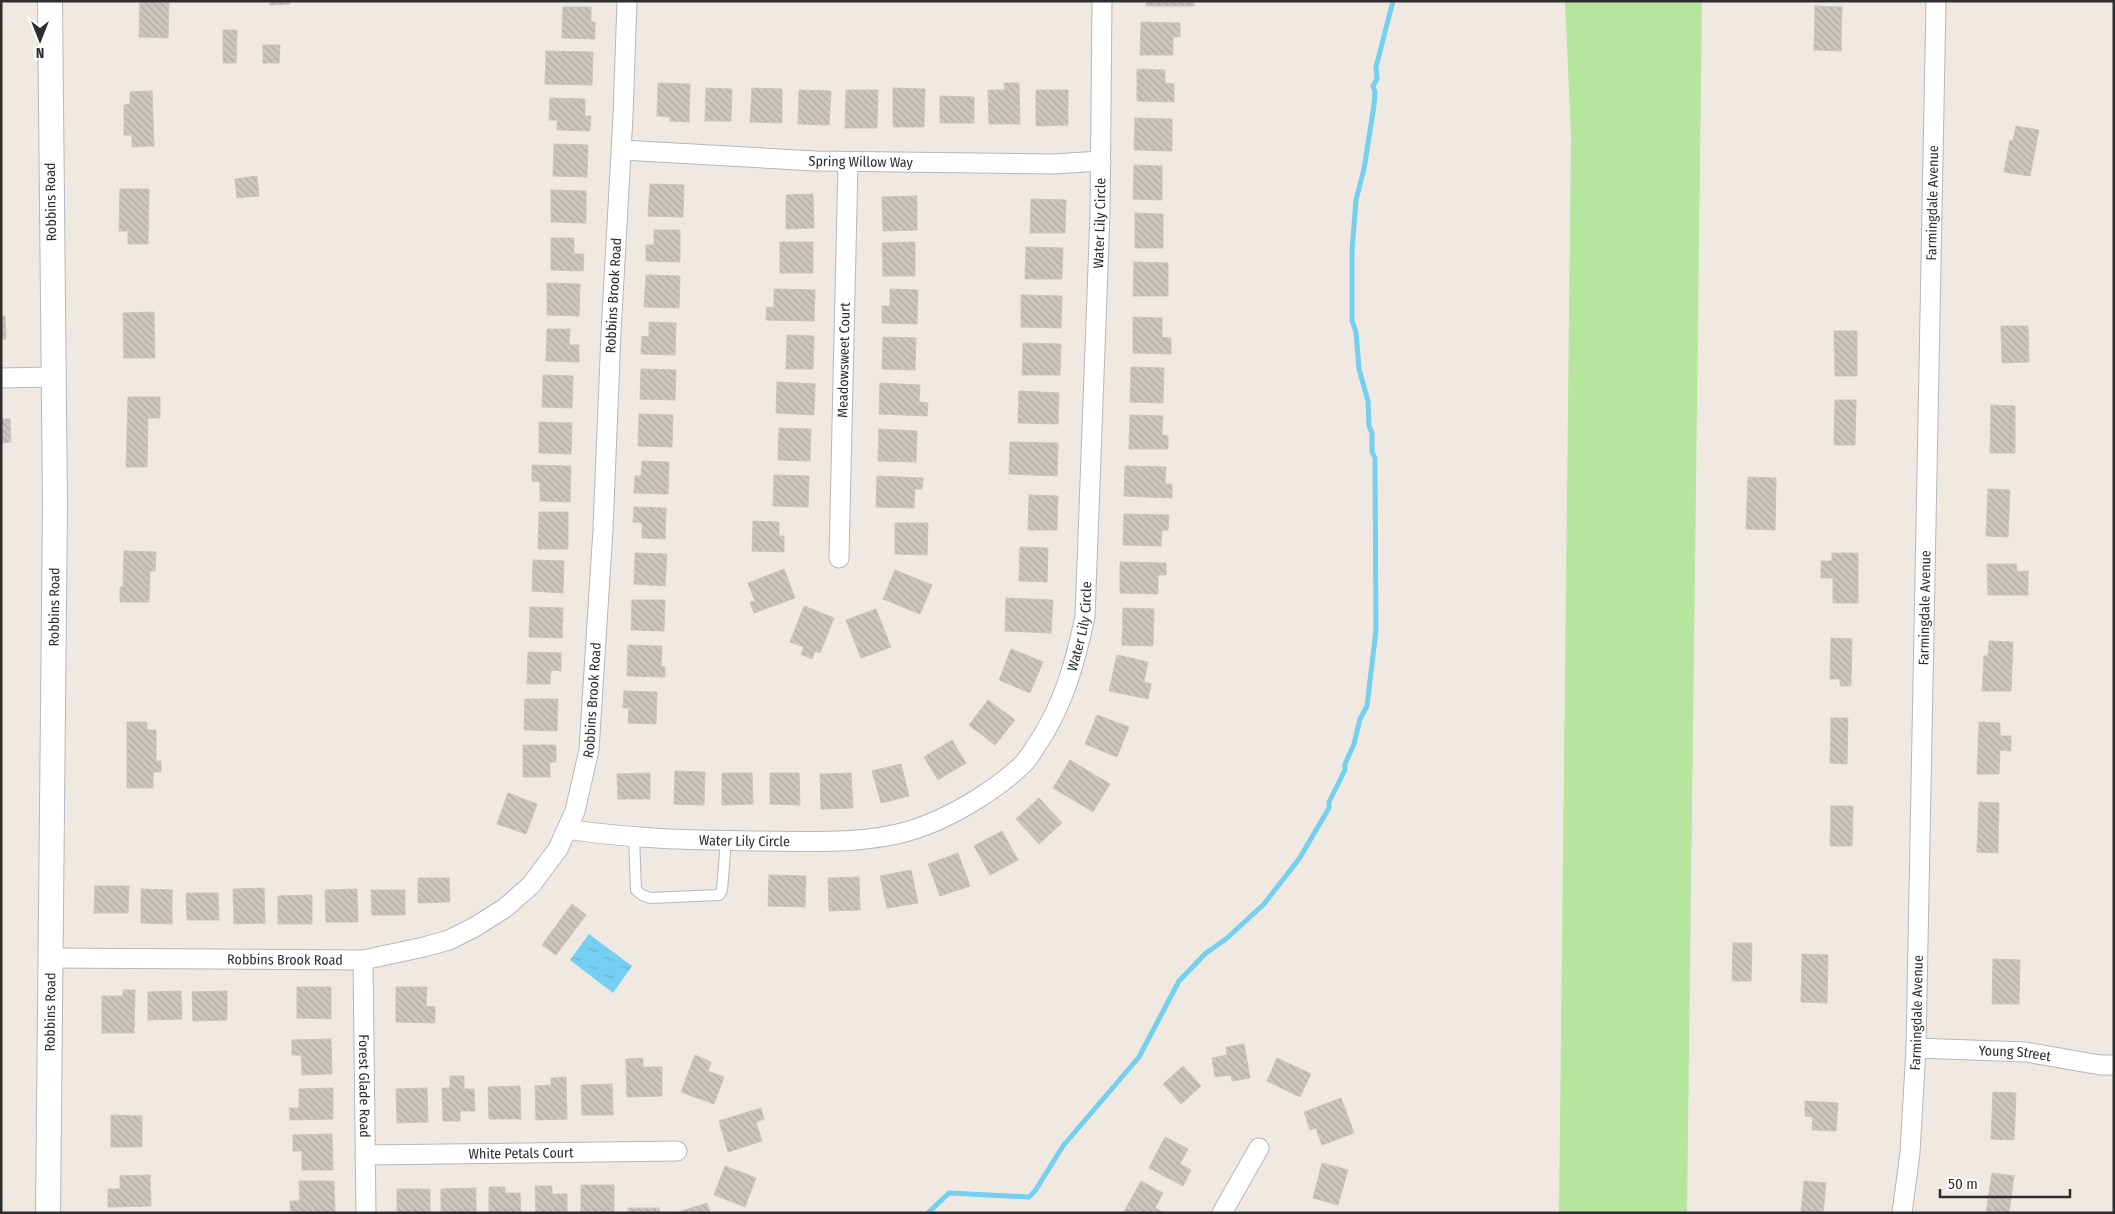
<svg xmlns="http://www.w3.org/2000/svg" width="2115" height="1214" font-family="'Fira Sans Condensed',sans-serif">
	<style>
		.grass { fill: #b6e59e }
		.water { fill: url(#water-ripples) }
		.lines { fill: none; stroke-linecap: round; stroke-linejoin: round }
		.stream { stroke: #75cff0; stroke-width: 5 }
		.building { fill: url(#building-back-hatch); stroke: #cbc5ba }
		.service-casing { stroke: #b4b7c1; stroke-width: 12 }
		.minor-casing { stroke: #b4b7c1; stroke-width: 21 }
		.tertiary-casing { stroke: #b4b7c1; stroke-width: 26 }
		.service { stroke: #fff; stroke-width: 10 }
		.minor { stroke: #fff; stroke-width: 19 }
		.tertiary { stroke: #fff; stroke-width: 24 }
		.labels { text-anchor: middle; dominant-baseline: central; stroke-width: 5; stroke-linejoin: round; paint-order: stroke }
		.street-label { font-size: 14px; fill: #2e2e2e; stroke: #fff }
	</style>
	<defs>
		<pattern id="water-ripples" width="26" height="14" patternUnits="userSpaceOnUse" patternTransform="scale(1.25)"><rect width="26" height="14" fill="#75cff0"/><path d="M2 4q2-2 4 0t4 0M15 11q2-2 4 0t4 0" fill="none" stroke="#66b2ce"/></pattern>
		<pattern id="building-back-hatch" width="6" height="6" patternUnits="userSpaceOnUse" patternTransform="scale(1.25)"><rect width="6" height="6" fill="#cbc7bf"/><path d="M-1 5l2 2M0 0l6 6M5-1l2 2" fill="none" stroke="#afaba4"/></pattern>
	</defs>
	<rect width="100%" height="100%" fill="#efe9e1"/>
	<!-- grass -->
	<path class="grass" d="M1565,1H1702L1687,1213H1559L1571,137Z"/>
	<!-- water -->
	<path class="water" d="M589,934L632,966L613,993L570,960Z"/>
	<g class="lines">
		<!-- stream -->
		<path class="stream" d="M928,1213L949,1193L1029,1197L1035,1191L1063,1146L1139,1057L1179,981L1206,953L1226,939L1264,904L1299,859L1329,808V802L1345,770V764L1354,744L1360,719L1367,706L1376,630L1375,458L1372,452V433L1369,426L1368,401L1359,369L1356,332L1352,321V251L1356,200L1364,169L1374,105L1375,92L1373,86L1377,79L1376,67L1393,1"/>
	</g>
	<!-- building -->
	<g class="building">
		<path d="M149,1H169L168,38L139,37L140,2Z"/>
		<path d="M270,1H290V4L270,5Z"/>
		<rect x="1146" y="1" width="48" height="5"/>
		<path d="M1815,6L1842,7L1841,51L1814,50Z"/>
		<path d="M563,7H591V22H595V39L562,38Z"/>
		<path d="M1141,22L1180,23V37H1173V55H1140Z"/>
		<path d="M223,30H237L236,63H223Z"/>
		<path d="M263,45H280L279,63H263Z"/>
		<path d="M546,51L593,52L592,85L545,84Z"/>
		<path d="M1137,69L1165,70V83L1174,84V102L1137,101Z"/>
		<path d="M658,83L690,84L689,122L670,121V117L657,116Z"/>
		<path d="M1004,83H1019L1020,124H989L988,90H1005Z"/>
		<path d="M706,88L732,89L731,121H705Z"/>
		<path d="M752,88L782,89V123L750,122Z"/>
		<path d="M893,88L925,89L924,127H893Z"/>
		<path d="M799,90L831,91L829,125L798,124Z"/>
		<path d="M846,90H878L877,128H845Z"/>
		<path d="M1036,90H1068V125L1036,126Z"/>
		<path d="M152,91L154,146L132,147V135H124V105L130,104V92Z"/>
		<path d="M940,96L974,97V123H940Z"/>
		<path d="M550,98L585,99V116H591L590,131L557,130V120H549Z"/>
		<path d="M1135,118L1172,119V151L1134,150Z"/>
		<path d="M2016,126L2039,130L2030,176L2004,172L2010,140L2013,141Z"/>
		<path d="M554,144L588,145L587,177L553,176Z"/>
		<path d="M1134,165L1162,166V200L1133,199Z"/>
		<path d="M257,176L259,196L237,198L235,179Z"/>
		<path d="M650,184L684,185L683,217L648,216Z"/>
		<path d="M120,189H149L148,244H128V231H119Z"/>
		<path d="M551,190L586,191V223L551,222Z"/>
		<path d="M813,194L814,228L786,229V195Z"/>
		<path d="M917,196V230L883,231L882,197Z"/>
		<path d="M1031,199L1066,200L1065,233H1030Z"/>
		<path d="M1135,213L1163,214V248H1135Z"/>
		<path d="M654,230H680V262L646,261V245H654Z"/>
		<path d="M551,238H574V254H584L583,271L551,270Z"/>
		<rect x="780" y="242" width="33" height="31"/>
		<path d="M915,242V276H883L882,243Z"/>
		<path d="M1026,247L1063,248L1062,279H1025Z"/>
		<path d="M1134,262L1168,263V296H1133Z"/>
		<path d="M646,275L680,276L679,308L644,307Z"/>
		<path d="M547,283L580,284L579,316L547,315Z"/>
		<path d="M774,289L815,290L814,321L766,320L767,307L774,308Z"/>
		<path d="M890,289L918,290L917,324L882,323V306H890Z"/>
		<path d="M1021,295L1062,296L1061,328L1021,327Z"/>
		<path d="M154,312L155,358H124L123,313Z"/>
		<path d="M1,316H5L6,339H1Z"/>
		<path d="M1133,317L1162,318V337L1171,338V354L1133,353Z"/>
		<path d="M649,322L676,323L675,355L641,354L642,336L649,337Z"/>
		<path d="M2001,326H2028L2029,362L2002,363Z"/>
		<path d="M547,329H570L569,345H579V362L546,361Z"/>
		<path d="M1834,331H1857V376H1835Z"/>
		<path d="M787,335L814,336L813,369H786Z"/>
		<path d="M883,337L916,338L915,370L882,369Z"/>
		<path d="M1023,343L1061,344L1060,375H1022Z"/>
		<path d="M1131,367L1164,368L1163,403L1130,402Z"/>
		<path d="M641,369L676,370L675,400L640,399Z"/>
		<path d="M543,375L573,376L572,408L542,407Z"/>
		<path d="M777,382L815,384L814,415L776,413Z"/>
		<path d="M880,383L920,385L919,402L928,403L927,416L879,414Z"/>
		<path d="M1019,391L1059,393L1058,424L1018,423Z"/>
		<path d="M128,397H160V418H148L147,467H126Z"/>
		<path d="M1835,400H1856L1855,445H1834Z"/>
		<path d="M1991,405L2015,406V453H1990Z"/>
		<path d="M639,414L673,415L672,447L638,446Z"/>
		<path d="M1130,415L1163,416L1162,435L1168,436V449H1129Z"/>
		<path d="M1,419H10L11,442L1,443Z"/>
		<path d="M539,422L572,423L571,454L539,453Z"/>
		<path d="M779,428L811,429L810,461L778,460Z"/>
		<path d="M879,429L917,431L916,462L878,461Z"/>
		<path d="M1010,442L1058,443L1057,476L1009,474Z"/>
		<path d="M642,461L669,462L668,494L634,493L635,476H641Z"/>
		<path d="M532,465L571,466L570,502L540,501V482L532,481Z"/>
		<path d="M1125,466L1166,467L1165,484H1172V498L1124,496Z"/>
		<path d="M774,475L809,476L808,507L773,506Z"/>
		<path d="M877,476L923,478L922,489H915L914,508L876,507Z"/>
		<path d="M1748,477L1776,478L1775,530L1746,529Z"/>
		<path d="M1988,489L2010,490L2008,537L1986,536Z"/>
		<path d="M1029,495L1058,496L1057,530H1028Z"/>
		<path d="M634,507L666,508L665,539L642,538V523L633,522Z"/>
		<path d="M539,512H568V549H538Z"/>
		<path d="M1124,514L1169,515L1168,530H1162L1161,546L1123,545Z"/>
		<path d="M753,521L779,522V536H784V552L752,551Z"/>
		<path d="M895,523H928L927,555L895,554Z"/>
		<path d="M1020,547L1048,548L1047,582L1019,581Z"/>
		<path d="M124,551L156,552L155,571H150L149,602H120V587H123Z"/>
		<path d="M635,553L667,554L665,586L634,584Z"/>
		<path d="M1832,553H1858V603H1833V578H1821V561H1832Z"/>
		<path d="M533,560L564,561L563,593L532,591Z"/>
		<path d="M1120,562L1166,563V575H1158V594L1120,593Z"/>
		<path d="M1987,564H2016L2017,572L2028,571V595H1988Z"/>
		<path d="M784,569L795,598L754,613L750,602L755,601L748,583Z"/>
		<path d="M895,570L932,585L920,614L883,599Z"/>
		<path d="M1006,598L1053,600L1051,633L1005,631Z"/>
		<path d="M632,600H665L664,631L631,630Z"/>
		<path d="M804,606L834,618L820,653L815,651L812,659L801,654L804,647L790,642Z"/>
		<path d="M530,607L563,608L562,638L529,637Z"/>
		<path d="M1123,608L1154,609L1153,646L1122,645Z"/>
		<path d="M876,609L891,647L861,658L846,620Z"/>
		<path d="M1831,638L1852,639L1851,686H1840V679H1830Z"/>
		<path d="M1989,641L2013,642L2011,691H1982L1984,656H1988Z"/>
		<path d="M628,645L662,646L661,666L665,667V677L627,676Z"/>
		<path d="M1011,649L1043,662L1030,693L999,680Z"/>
		<path d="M528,652L561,653V671L551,670L550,684H527Z"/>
		<path d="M1117,655L1148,662L1144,682L1151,684L1148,699L1109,691Z"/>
		<path d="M624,691L657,692L656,724L628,723L629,708H623Z"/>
		<path d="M525,699H558L557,731L524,730Z"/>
		<path d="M988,700L1015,720L995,745L969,725Z"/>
		<path d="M1097,715L1129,727L1117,757L1085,744Z"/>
		<path d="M1831,718H1848L1847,764L1830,763Z"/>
		<path d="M127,722H147V730H156V761H161V772H153V788H127Z"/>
		<path d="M1979,722L2000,723V736H2011V751L2000,750L1999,774H1977Z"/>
		<path d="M952,740L966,763L938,780L924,757Z"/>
		<path d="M523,745H556V762H550V777H523Z"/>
		<path d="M1070,760L1110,784L1093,812L1053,788Z"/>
		<path d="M901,764L909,796L881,803L872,771Z"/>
		<path d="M675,771L705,772L704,805L674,804Z"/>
		<path d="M650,773V799H618L617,774Z"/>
		<path d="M722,773H752L753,804L722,805Z"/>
		<path d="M770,773H799L800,805L770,804Z"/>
		<path d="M851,773L853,808L821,809L820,774Z"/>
		<path d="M508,793L537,804L526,834L497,824Z"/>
		<path d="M1039,798L1062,823L1039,844L1016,819Z"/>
		<path d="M1979,802L1999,803L1998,853L1977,852Z"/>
		<path d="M1831,806H1853L1852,846H1830Z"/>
		<path d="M1002,831L1018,860L990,875L974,846Z"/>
		<path d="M958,853L970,886L940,896L928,864Z"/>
		<path d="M911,870L918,903L887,908L880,876Z"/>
		<path d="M769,875L806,876L805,907L768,906Z"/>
		<path d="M859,877L860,910L829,911L828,878Z"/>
		<path d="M418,878H449L450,902L418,903Z"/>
		<path d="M95,886H129L128,913H94Z"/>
		<path d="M264,888L265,923L234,924L233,889Z"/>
		<path d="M141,889L172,890V924L141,923Z"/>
		<path d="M357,889L358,922H326L325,890Z"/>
		<path d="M371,890H405V915H372Z"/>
		<path d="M186,893H218L219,920H187Z"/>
		<path d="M312,895V924H278V896Z"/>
		<path d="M572,904L586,915L556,955L542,945Z"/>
		<path d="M1733,943H1752L1751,981H1732Z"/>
		<path d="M1802,954L1828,955L1827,1003L1801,1002Z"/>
		<path d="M1993,959L2020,960L2019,1004H1992Z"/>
		<path d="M297,987H331V1019L297,1018Z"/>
		<path d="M396,987H427L426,1006L435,1007V1023L396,1022Z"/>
		<path d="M123,990H135L134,1033H102V996H123Z"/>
		<path d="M181,991L182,1019L148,1020V992Z"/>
		<path d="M227,991V1020L193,1021L192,992Z"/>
		<path d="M331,1039L332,1074L302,1075L301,1055H292V1040Z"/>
		<path d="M1244,1044L1250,1078L1232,1081L1231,1075L1215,1077L1212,1058L1227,1055L1226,1047Z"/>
		<path d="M695,1055L711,1062L708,1071L724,1077L714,1104L681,1092Z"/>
		<path d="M643,1058V1067H662V1096L627,1097L626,1059Z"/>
		<path d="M1277,1058L1311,1074L1300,1097L1267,1081Z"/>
		<path d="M1183,1066L1201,1086L1181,1104L1163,1084Z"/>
		<path d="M450,1076H464V1089H474L475,1111H460V1121H443L442,1088H450Z"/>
		<path d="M566,1077L567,1119L536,1120L535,1086L551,1085V1078Z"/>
		<path d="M612,1084L613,1115H582L581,1085Z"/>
		<path d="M520,1086L521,1119H489L488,1087Z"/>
		<path d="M333,1088V1119L290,1120L289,1108H299V1089Z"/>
		<path d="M427,1088L428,1122L397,1123L396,1089Z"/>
		<path d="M1993,1092L2016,1093L2014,1140L1991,1139Z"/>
		<path d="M1341,1098L1354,1133L1322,1145L1316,1128L1310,1130L1304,1112Z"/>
		<path d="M1805,1101L1838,1103L1836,1131L1812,1130L1813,1117L1805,1116Z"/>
		<path d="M761,1108L764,1119L756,1122L762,1141L728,1152L719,1121Z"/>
		<path d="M111,1115L142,1116V1147H111Z"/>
		<path d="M332,1134L333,1170H302V1151H293V1135Z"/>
		<path d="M1165,1137L1188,1149L1180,1164L1191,1170L1183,1186L1149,1168Z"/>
		<path d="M1322,1163L1348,1170L1338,1205L1313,1198Z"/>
		<path d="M725,1166L756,1178L745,1207L714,1195Z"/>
		<path d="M1992,1173L2014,1176L2009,1213H1986Z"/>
		<path d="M150,1175L151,1206L108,1207V1189H120V1176Z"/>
		<path d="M299,1181H334L335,1212L291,1213L290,1201H300Z"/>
		<path d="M1141,1181L1163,1193L1155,1208L1164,1213L1124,1212Z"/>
		<path d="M1804,1181L1826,1183L1823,1213H1801Z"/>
		<rect x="581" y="1185" width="33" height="28"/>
		<path d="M535,1186H552V1194H567V1213H536Z"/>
		<path d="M489,1187H505V1193H520L521,1213H489Z"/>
		<path d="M476,1188V1213H441V1189Z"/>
		<rect x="397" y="1189" width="33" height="24"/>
		<path d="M707,1203L710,1213H675Z"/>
		<path d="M628,1208H659L660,1213H628Z"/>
	</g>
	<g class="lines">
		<!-- service casing -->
		<g class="service-casing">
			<path id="service" d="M634,837L636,890L642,895L650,898L719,895L722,890L726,840"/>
		</g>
		<!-- minor casing -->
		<g class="minor-casing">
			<g id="minor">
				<path id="s1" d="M622,150L815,161L1053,164L1101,161"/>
				<path d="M1,378L53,377"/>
				<path id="s2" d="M839,558L848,162"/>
				<path id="s3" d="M567,829C630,839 692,840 755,841C806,841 861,845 909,831C947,820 994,792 1023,764C1028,759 1032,752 1036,746C1063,707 1075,663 1085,617L1100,214L1102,1"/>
				<path id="s4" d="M51,958L363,960L424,947L449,940L473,928L505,908L531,885L558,849L575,811L589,750L603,529L611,333L623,116L627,1"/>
				<path id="s5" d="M363,960L366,1213"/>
				<path id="s6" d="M1916,1048L2026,1052L2100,1065H2114"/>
				<path id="s7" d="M365,1155L677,1151"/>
				<path d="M1222,1213L1259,1148"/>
				<path id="s8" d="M1902,1213L1910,1153L1916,1048L1936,1"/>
			</g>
		</g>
		<!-- tertiary casing -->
		<g class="tertiary-casing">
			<g id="tertiary">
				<path id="s9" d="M48,1213L55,505L50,1"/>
			</g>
		</g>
		<!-- service -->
		<use href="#service" class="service"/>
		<!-- minor -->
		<use href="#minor" class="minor"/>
		<!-- tertiary -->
		<use href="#tertiary" class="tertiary"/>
	</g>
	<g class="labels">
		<!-- street labels -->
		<g class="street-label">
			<text stroke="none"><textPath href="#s1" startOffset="239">Spring Willow Way</textPath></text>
			<text transform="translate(51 202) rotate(-91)">Robbins Road</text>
			<text stroke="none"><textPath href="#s8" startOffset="1011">Farmingdale Avenue</textPath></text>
			<text stroke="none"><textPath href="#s3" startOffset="1032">Water Lily Circle</textPath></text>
			<text stroke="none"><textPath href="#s4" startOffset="1104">Robbins Brook Road</textPath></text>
			<text stroke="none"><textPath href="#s2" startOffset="198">Meadowsweet Court</textPath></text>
			<text stroke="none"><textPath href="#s9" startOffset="606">Robbins Road</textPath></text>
			<text stroke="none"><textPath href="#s8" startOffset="606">Farmingdale Avenue</textPath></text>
			<text stroke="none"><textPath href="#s3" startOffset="628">Water Lily Circle</textPath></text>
			<text stroke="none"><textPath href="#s4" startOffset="699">Robbins Brook Road</textPath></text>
			<text stroke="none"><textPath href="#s3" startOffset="178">Water Lily Circle</textPath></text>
			<text stroke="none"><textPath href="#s4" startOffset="234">Robbins Brook Road</textPath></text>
			<text stroke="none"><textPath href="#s9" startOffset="201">Robbins Road</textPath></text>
			<text stroke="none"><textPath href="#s8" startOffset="201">Farmingdale Avenue</textPath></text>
			<text stroke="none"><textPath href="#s6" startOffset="99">Young Street</textPath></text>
			<text stroke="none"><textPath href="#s5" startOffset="126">Forest Glade Road</textPath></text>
			<text stroke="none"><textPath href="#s7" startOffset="156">White Petals Court</textPath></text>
		</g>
	</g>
	<!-- border -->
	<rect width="2115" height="1214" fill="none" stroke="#2e2e2e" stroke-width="5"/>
	<!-- north arrow -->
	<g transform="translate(40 40) rotate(180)" stroke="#ffffff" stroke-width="4" paint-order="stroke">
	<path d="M0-4L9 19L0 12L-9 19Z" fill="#2e2e2e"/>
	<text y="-8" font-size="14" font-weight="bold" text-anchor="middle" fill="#2e2e2e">N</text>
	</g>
	<!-- scale -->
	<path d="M1940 1189v8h130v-8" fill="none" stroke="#2e2e2e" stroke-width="2.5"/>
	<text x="1948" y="1189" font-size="15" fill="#2e2e2e" stroke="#ffffff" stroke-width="4" paint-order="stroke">50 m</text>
</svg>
